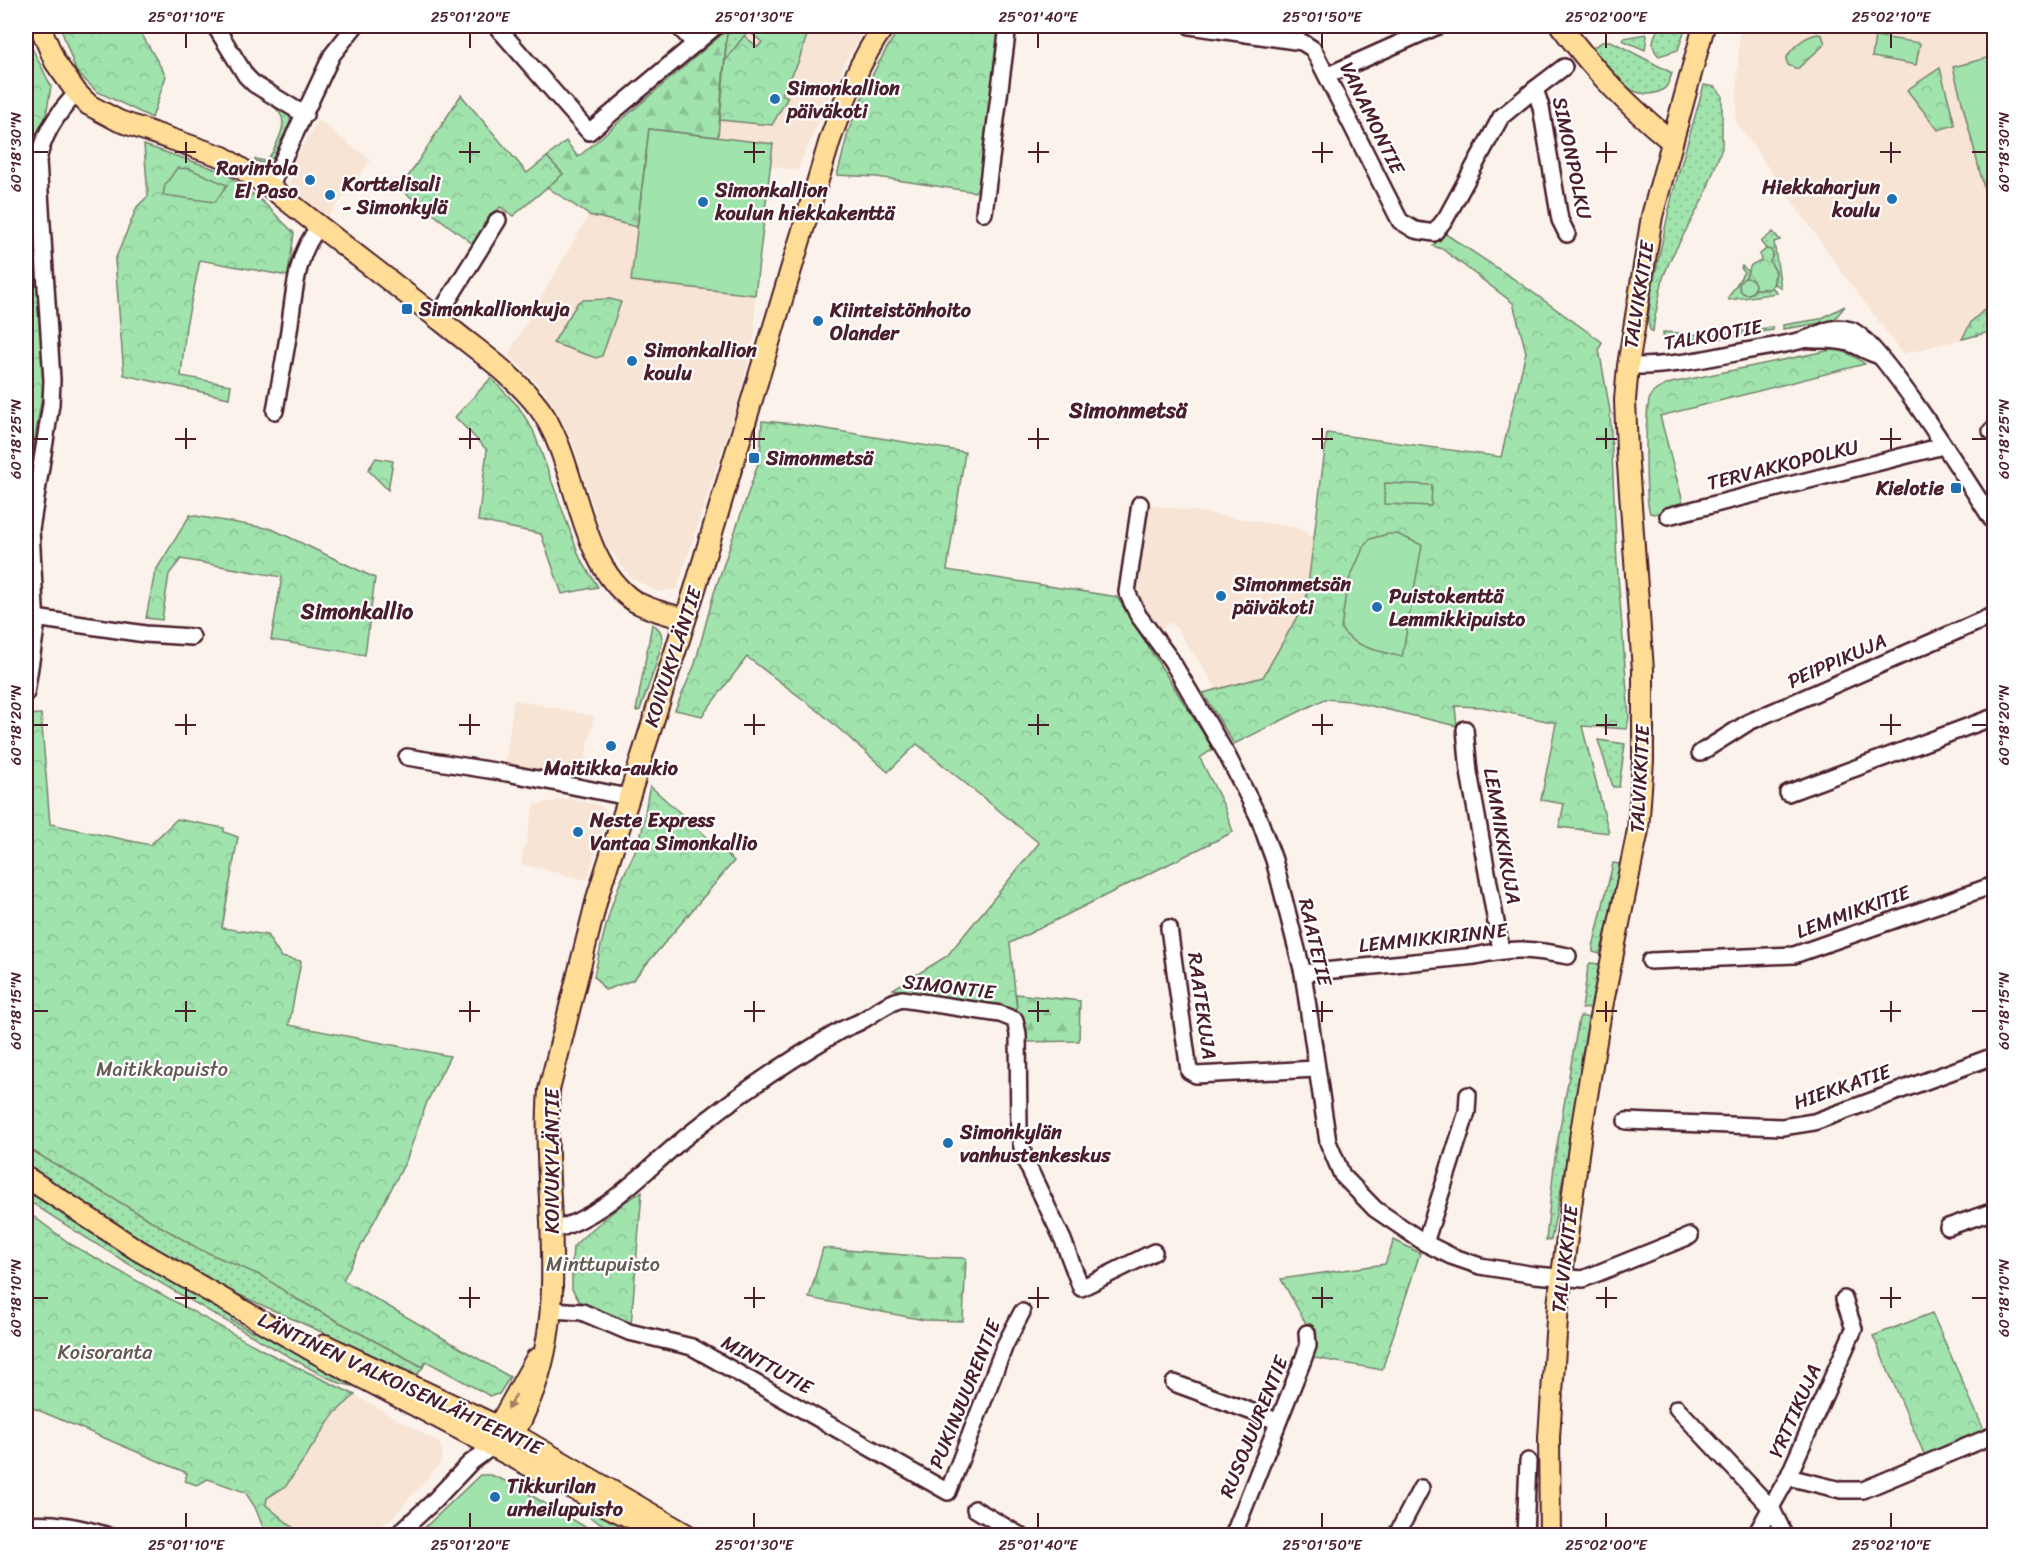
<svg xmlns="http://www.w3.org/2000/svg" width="2020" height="1561" font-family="Sriracha,sans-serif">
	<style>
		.built { fill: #f7e4d4 }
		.grass { fill: url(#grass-dots); stroke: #75816c; stroke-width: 1.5 }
		.forest { fill: url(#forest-firs); stroke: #75816c; stroke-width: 1.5 }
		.park { fill: url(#park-crowns); stroke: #75816c; stroke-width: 1.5 }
		.garden { fill: #a0e3ad; stroke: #75816c; stroke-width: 1.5 }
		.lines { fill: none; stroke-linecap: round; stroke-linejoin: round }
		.minor-casing { stroke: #4a1f2b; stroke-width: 20 }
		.major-casing { stroke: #4a1f2b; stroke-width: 24 }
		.minor { stroke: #fff; stroke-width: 15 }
		.major { stroke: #ffdd96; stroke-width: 20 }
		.oneway { fill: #a47e60 }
		.ticks { fill: none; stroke: #4a1f2b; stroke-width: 2 }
		.poi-dot { fill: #1f6fb2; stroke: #fff; stroke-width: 2 }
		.labels { text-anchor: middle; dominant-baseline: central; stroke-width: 4.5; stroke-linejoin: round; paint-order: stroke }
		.poi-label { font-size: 20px; font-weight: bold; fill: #4a1f2b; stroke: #fff; text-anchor: start }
		.street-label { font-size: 20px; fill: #4a1f2b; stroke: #fff }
		.park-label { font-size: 20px; fill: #645a52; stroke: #fff }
		.quarter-label { font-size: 22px; font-weight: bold; fill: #4a1f2b; stroke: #fff }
		.neatline { fill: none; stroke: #4a1f2b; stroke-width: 2 }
		.ticks-label { font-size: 15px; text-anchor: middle; fill: #4a1f2b }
	</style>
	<defs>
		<pattern id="grass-dots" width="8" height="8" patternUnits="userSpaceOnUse" patternTransform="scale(1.5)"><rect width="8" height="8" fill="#a0e3ad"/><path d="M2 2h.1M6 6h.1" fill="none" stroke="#8bc295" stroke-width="1.8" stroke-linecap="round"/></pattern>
		<pattern id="forest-firs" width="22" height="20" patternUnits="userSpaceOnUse" patternTransform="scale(1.5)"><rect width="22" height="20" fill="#a0e3ad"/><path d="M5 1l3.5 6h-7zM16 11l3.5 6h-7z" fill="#8bc295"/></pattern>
		<pattern id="park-crowns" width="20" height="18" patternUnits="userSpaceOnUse" patternTransform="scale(1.5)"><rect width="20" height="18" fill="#a0e3ad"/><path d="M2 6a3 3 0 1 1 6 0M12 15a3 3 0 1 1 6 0" fill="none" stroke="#8bc295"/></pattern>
	</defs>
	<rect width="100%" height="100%" fill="#fbf3eb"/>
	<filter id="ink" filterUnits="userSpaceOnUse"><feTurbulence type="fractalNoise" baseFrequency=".0167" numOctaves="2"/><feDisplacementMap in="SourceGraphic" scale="12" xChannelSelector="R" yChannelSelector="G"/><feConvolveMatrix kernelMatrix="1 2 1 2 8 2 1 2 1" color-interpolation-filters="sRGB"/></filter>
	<g filter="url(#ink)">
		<!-- built -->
		<g class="built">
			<path d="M752,26H866L845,63L797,171L780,167L770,168L755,295V336L741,392L677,589L658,592L631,578L605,544L572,440L564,424L542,388L508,354L589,215L637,227L649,129L718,137L725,61Z"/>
			<path d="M1744,26H1904L1923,29L1994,28V331L1903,354L1844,275L1736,122L1739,32Z"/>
			<path d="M318,120L371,160L328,217L290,187L291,167Z"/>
			<path d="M1148,504L1299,528L1313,537L1306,601L1263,677L1217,689L1172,622L1156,633L1132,591Z"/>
			<path d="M514,700L594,716L581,780L505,764Z"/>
			<path d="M568,798L600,805L608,813L587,880L521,864L534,805Z"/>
			<path d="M355,1395L438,1442L443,1451L440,1464L394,1516L368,1535H302L266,1505L267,1498L286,1486L334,1414Z"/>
		</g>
		<!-- grass -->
		<g class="grass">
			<path d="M727,26H752L725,61L727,30Z"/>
			<path d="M1661,26H1686L1678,50L1659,56C1649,47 1653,35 1661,26Z"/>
			<path d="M1646,34L1647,36L1645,50L1622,40L1624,38Z"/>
			<path d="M1604,41H1611L1672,73C1669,83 1667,90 1655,93C1626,100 1609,67 1592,48Z"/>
			<path d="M1704,85L1715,87L1722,95V148L1704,197L1670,260L1663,278L1654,322L1653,332L1650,330L1648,322L1651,293L1672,196Z"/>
			<path d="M271,100L289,114C295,132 281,158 262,163L255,161V159L265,161C271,156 273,152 276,145C285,126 288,115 268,102Z"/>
			<path d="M1773,232L1780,240L1774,242L1781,288L1774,283L1776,272L1770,262L1769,250H1767L1761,242Z"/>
			<path d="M1742,266L1748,271L1745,279L1749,294L1755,289L1764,290L1772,287L1777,293L1729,300L1728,298L1744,272L1741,268Z"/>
			<path d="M1994,301V331L1962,339L1972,321Z"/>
			<path d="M1845,306L1833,321L1783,329V325L1820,319Z"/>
			<path d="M1773,327V330L1716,339L1715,335Z"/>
			<path d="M1663,332L1704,335V339H1668L1663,336Z"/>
			<path d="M652,624C658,627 662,632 662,639C662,653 645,694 640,710L636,711Z"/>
			<path d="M1598,740L1625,744L1619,787H1613Z"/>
			<path d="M1613,863L1619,864L1621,871L1600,954L1593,952V947Z"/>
			<path d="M1590,963L1599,964L1591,1008L1582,1009L1588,967Z"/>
			<path d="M1581,1016L1589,1018L1590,1024L1579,1097L1551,1240H1546L1555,1157L1579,1018Z"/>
			<path d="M26,1122L234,1252L293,1297L423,1367L417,1375L235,1293L165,1255L61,1189L26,1163Z"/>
			<path d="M26,1185L234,1315L231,1320L253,1332L256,1327L362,1387L360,1388L340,1383L320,1374C220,1318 121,1262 26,1199Z"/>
			<path d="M595,1506L654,1535H623L589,1517Z"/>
		</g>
		<!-- forest -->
		<g class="forest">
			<path d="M727,30L718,137L649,129L637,227L589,215L547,187L563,174L547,157L566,141L578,157Z"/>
			<path d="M1016,994L1080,1001L1079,1041L1024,1042V1031L1017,1011Z"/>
			<path d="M823,1248L928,1257L966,1258L963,1321L924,1320L809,1298Z"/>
		</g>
		<!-- park -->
		<g class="park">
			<path d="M60,26H137L166,76L152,118L96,91L76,71Z"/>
			<path d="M752,26H810L798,63L782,94L788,97L772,125L720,120L725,61L744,36L758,47L762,42L748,31Z"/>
			<path d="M901,26H1002L984,166L981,168L982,179L975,192L877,177L837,175C842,160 844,145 849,130C862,94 880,57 901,26Z"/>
			<path d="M1904,26H1994V28L1923,29Z"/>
			<path d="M1817,34L1822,35L1825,44L1797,69L1788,65L1786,59C1792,47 1804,37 1817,34Z"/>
			<path d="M26,36L51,86L46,116L30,158L39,282L43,389L26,496Z"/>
			<path d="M1940,68L1955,125L1938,130L1907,90Z"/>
			<path d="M461,95L527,173L547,157L563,174L513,216L500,207L473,244L400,189Z"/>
			<path d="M144,145L224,172L263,202L294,233L288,276L200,260L186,326L181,376L231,385L229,398L124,375L115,260L137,207L148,196Z"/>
			<path d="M1444,233L1514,279L1602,342L1599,349L1610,411L1617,563L1629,717L1627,729L1582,726L1609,833L1559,827L1564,804L1541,800L1556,723L1482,707L1455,706L1457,726L1350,701L1325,699L1234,744L1203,693L1263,677L1306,601L1327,433L1501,457L1526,352L1513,303L1442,249L1433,246Z"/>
			<path d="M1766,249L1771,250L1773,254L1770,262L1776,272L1773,285L1770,289H1755L1752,293L1745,294L1740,289V283L1745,279L1751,265L1761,260L1760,254Z"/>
			<path d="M610,299L621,302L602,356L596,358L553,343L578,302L583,300Z"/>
			<path d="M1831,350C1846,351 1853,355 1865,364L1660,416L1684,506L1654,514L1650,513C1645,500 1644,406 1651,395C1656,388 1664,386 1671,383Z"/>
			<path d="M491,378L518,406L533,430L580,558L598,587L562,594L541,534L478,521L487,450L455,417Z"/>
			<path d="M762,421L796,424L965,452L947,570L1117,597L1213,749L1200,758L1224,806L1233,832L1010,943L1017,1011L893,989L947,956L1039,843L917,744L888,772L821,713L747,657L702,716L675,710L695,664L714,593L760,458Z"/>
			<path d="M376,458L393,461L388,490L368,470Z"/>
			<path d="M190,515L272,529L375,578L365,655L271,640L282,577L181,559L169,574L162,620L146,618L155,572Z"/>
			<path d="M41,714L50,824L150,845L177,819L224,828V832L238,837L222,928L267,935L281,957L301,961L289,1025L450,1056L427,1102L406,1161L343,1280L510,1377L499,1394L490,1396L426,1361L423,1367L293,1297L264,1277L199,1249L26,1147V715Z"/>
			<path d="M650,786L734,861L633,980L605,990L594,976C601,947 606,919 617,891C624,871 637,853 642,831C645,816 646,801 650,786Z"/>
			<path d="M642,1192L631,1325L579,1301L572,1289V1261L573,1247L583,1237L626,1201Z"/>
			<path d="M26,1211L72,1245L268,1353L355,1395L334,1414L286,1486L267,1498L266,1505L302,1535H266L255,1507L245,1492L208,1479L197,1485L185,1481L187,1473L26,1405Z"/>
			<path d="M1394,1240L1420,1253L1382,1370L1309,1357L1315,1341V1334L1308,1327L1281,1279L1385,1264Z"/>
			<path d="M1932,1313L1984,1430L1925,1456L1873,1336Z"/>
		</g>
		<!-- garden -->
		<g class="garden">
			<path d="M1875,36L1920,43L1916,65L1872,57Z"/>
			<path d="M1994,56V227L1953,67Z"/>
			<path d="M649,129L773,144L755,295L631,281Z"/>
			<path d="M177,168L190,169L227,185L215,202L163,195L165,185Z"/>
			<circle cx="1747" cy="286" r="8"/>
			<path d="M1385,483L1432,485L1431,506L1384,504Z"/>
			<path d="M1388,534H1397L1422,545L1402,657C1381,651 1354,648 1341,629L1347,585L1364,546L1370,539Z"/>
			<path d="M480,1475H491L510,1483L599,1535H417Z"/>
		</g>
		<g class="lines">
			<!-- minor casing -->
			<g class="minor-casing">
				<g id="minor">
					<path d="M215,26L246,76L254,84L305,115"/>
					<path d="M496,26L589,132L716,26"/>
					<path d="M678,26L695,44"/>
					<path d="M1190,26L1302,42L1313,49L1400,221L1415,230L1434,233L1446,218L1501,117L1535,89L1541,107L1560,220L1567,234"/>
					<path d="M1328,75L1438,26"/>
					<path d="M1535,89L1564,67"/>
					<path d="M270,187L332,55L355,26"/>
					<path d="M984,213L1008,26"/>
					<path d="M437,318L498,220"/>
					<path d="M1805,339C1819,341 1835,339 1849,343C1859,346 1866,352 1877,355"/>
					<path d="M1628,366C1669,367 1705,359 1745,351C1764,347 1784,345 1803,340C1820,335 1830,324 1851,330C1879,339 1973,490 1994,523"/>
					<path d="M275,411C279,386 284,362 288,337C294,301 294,256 319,227"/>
					<path d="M1991,431L1994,430"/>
					<path d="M1140,504L1127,592L1138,615L1171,660L1227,755L1258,816L1274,860L1303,973L1328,1142L1342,1175L1375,1209L1425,1243L1451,1256L1480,1266L1535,1275L1583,1279L1690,1236"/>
					<path d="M1668,516L1943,446"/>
					<path d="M35,618L145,634L192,637"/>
					<path d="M26,693L36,628L31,529L51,404L52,380L38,161C43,134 58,112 77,93"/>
					<path d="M1465,729L1469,772L1501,950"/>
					<path d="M1700,753L1749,722L1994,615"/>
					<path d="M407,757L507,773L628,797"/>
					<path d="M1788,793L1994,717"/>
					<path d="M1169,928L1189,1071L1196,1075L1316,1069"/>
					<path d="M1650,961L1794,955L1994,885"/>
					<path d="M1303,973L1475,956C1514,947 1530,949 1568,956"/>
					<path d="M1626,1121L1782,1127L1814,1122L1994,1056"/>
					<path d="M1948,1227L1994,1211"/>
					<path d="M551,1231C604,1217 640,1175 681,1141C730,1100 783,1064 838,1032C846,1027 855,1025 863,1020C877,1012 886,1003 902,999L1000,1014L1015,1020L1018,1034L1019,1131L1024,1158L1063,1240L1081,1288L1154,1252"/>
					<path d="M1425,1243L1467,1112L1468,1095"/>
					<path d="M552,1310L582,1312L629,1332L692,1347L948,1492L1005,1345L1022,1312"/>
					<path d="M1174,1383L1277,1421"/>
					<path d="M1677,1408L1772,1509L1785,1536"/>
					<path d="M1788,1477L1841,1490H1863L1994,1435"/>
					<path d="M975,1509L1021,1536"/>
					<path d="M26,1524C56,1522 80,1527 109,1536"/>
					<path d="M396,1536L433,1502L470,1463L493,1446"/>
					<path d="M1233,1536L1303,1360L1308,1346L1307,1333"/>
					<path d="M1396,1536L1421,1488"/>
					<path d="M1525,1536L1528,1461"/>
					<path d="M1755,1536L1788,1477L1854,1329L1844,1299"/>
				</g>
			</g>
			<!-- major casing -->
			<g class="major-casing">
				<g id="major">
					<path d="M40,26L55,62L77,93L89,105L119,121L223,157L270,187C328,234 387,278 445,324C479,352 512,373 539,408C579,462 576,562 634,601C649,610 669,614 685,619"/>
					<path d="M1561,26C1596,73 1626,104 1671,141"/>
					<path d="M26,1177L136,1249L334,1363L602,1504L669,1536"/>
					<path d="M325,1345L512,1433L689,1536"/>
					<path d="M495,1440L498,1427L536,1359"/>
					<path d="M493,1446C499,1442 507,1438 512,1433C521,1424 526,1409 531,1397C571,1299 541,1193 549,1090L598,895L695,589L830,140C844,100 860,60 884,26"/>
					<path d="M1550,1536L1549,1437L1558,1305L1581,1132L1600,1017L1638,830L1643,761V670L1627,451L1625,400L1628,366L1652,216L1704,26"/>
				</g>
			</g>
			<!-- minor -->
			<use href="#minor" class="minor"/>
			<!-- major -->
			<use href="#major" class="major"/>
		</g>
		<!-- one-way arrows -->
		<defs><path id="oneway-solid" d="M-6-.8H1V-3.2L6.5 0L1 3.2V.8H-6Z" transform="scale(1.5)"/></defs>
		<use class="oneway" href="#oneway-solid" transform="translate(512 1402) rotate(118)"/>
	</g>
	<!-- ticks -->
	<path class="ticks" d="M186,33V48M470,33V48M754,33V48M1038,33V48M1322,33V48M1606,33V48M1891,33V48M186,142V163M470,142V163M754,142V163M1038,142V163M1322,142V163M1606,142V163M1891,142V163M33,152H48M175,152H196M459,152H480M744,152H765M1028,152H1049M1312,152H1333M1596,152H1617M1880,152H1901M1972,152H1987M186,428V449M470,428V449M754,428V449M1038,428V449M1322,428V449M1606,428V449M1891,428V449M33,439H48M175,439H196M459,439H480M744,439H765M1028,439H1049M1312,439H1333M1596,439H1617M1880,439H1901M1972,439H1987M186,714V735M470,714V735M754,714V735M1038,714V735M1322,714V735M1606,714V735M1891,714V735M33,725H48M175,725H196M459,725H480M744,725H765M1028,725H1049M1312,725H1333M1596,725H1617M1880,725H1901M1972,725H1987M186,1001V1022M470,1001V1022M754,1001V1022M1038,1001V1022M1322,1001V1022M1606,1001V1022M1891,1001V1022M33,1011H48M175,1011H196M459,1011H480M744,1011H765M1028,1011H1049M1312,1011H1333M1596,1011H1617M1880,1011H1901M1972,1011H1987M186,1287V1308M470,1287V1308M754,1287V1308M1038,1287V1308M1322,1287V1308M1606,1287V1308M1891,1287V1308M33,1298H48M175,1298H196M459,1298H480M744,1298H765M1028,1298H1049M1312,1298H1333M1596,1298H1617M1880,1298H1901M1972,1298H1987M186,1513V1528M470,1513V1528M754,1513V1528M1038,1513V1528M1322,1513V1528M1606,1513V1528M1891,1513V1528"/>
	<!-- markers -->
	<g class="poi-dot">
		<circle cx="775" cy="99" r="6"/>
		<circle cx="310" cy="180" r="6"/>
		<circle cx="330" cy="195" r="6"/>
		<circle cx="1892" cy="199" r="6"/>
		<circle cx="703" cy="202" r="6"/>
		<rect x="401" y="303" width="12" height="12" rx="3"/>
		<circle cx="818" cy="321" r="6"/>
		<circle cx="632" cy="361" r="6"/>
		<rect x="748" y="452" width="12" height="12" rx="3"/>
		<rect x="1950" y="482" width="12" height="12" rx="3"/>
		<circle cx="1221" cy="596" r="6"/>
		<circle cx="1377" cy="607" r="6"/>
		<circle cx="611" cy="746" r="6"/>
		<circle cx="578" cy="832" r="6"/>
		<circle cx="948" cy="1143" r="6"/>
		<circle cx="495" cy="1497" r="6"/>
	</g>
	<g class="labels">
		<!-- poi labels -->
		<g class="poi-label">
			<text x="787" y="88">Simonkallion<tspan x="787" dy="23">päiväkoti</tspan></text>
			<text x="298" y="168" text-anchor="end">Ravintola<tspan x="298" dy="23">El Paso</tspan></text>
			<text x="342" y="184">Korttelisali<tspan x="342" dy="23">- Simonkylä</tspan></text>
			<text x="1880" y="187" text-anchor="end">Hiekkaharjun<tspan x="1880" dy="23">koulu</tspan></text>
			<text x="715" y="190">Simonkallion<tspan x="715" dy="23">koulun hiekkakenttä</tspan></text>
			<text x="419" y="309">Simonkallionkuja</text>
			<text x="830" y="310">Kiinteistönhoito<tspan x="830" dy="23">Olander</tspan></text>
			<text x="644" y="350">Simonkallion<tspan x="644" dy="23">koulu</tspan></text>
			<text x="766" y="458">Simonmetsä</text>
			<text x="1944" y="488" text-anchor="end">Kielotie</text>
			<text x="1233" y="584">Simonmetsän<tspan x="1233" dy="23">päiväkoti</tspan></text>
			<text x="1389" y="596">Puistokenttä<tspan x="1389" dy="23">Lemmikkipuisto</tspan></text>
			<text x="611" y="768" text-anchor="middle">Maitikka-aukio</text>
			<text x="590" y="820">Neste Express<tspan x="590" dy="23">Vantaa Simonkallio</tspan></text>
			<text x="960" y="1132">Simonkylän<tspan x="960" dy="23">vanhustenkeskus</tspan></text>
			<text x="507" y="1486">Tikkurilan<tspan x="507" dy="23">urheilupuisto</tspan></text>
		</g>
		<!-- street labels -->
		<g class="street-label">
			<text transform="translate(1372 118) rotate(64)">VANAMONTIE</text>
			<text transform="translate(1572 158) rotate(78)">SIMONPOLKU</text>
			<text transform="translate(1639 295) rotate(-81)">TALVIKKITIE</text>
			<text transform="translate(1713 335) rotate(-10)">TALKOOTIE</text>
			<text transform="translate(1783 465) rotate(-14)">TERVAKKOPOLKU</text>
			<text transform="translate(673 657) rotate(-72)">KOIVUKYLÄNTIE</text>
			<text transform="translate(1837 661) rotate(-24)">PEIPPIKUJA</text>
			<text transform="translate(1640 779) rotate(-87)">TALVIKKITIE</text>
			<text transform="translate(1502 836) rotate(80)">LEMMIKKIKUJA</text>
			<text transform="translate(1853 912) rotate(-20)">LEMMIKKITIE</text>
			<text transform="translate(1433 938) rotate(-6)">LEMMIKKIRINNE</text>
			<text transform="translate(1315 942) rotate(77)">RAATETIE</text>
			<text transform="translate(949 987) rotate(7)">SIMONTIE</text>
			<text transform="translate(1202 1006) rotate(82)">RAATEKUJA</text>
			<text transform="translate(1842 1087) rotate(-19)">HIEKKATIE</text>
			<text transform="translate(552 1161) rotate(-90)">KOIVUKYLÄNTIE</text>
			<text transform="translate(1565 1259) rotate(-83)">TALVIKKITIE</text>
			<text transform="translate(767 1365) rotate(29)">MINTTUTIE</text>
			<text transform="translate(400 1384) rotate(25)">LÄNTINEN VALKOISENLÄHTEENTIE</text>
			<text transform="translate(965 1394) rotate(-68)">PUKINJUURENTIE</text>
			<text transform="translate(1795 1411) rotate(-66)">YRTTIKUJA</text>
			<text transform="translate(1254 1427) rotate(-68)">RUSOJUURENTIE</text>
		</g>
		<!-- park labels -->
		<g class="park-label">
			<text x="162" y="1069">Maitikkapuisto</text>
			<text x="603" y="1264">Minttupuisto</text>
			<text x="105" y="1352">Koisoranta</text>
		</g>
		<!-- quarter labels -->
		<g class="quarter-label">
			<text x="1128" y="410">Simonmetsä</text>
			<text x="357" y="611">Simonkallio</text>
		</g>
	</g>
	<!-- margin -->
	<rect width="2020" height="1561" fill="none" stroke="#fff" stroke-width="66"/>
	<rect x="33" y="33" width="1954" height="1495" class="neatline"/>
	<g class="ticks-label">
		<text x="186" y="22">25°01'10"E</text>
		<text x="470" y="22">25°01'20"E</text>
		<text x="754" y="22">25°01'30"E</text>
		<text x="1038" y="22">25°01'40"E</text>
		<text x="1322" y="22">25°01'50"E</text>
		<text x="1606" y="22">25°02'00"E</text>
		<text x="1891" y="22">25°02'10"E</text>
		<text transform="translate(16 152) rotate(-90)" y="5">60°18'30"N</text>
		<text transform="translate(2004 152) rotate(-90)" y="5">60°18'30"N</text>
		<text transform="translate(16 439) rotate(-90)" y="5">60°18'25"N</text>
		<text transform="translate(2004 439) rotate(-90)" y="5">60°18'25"N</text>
		<text transform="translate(16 725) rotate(-90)" y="5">60°18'20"N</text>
		<text transform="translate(2004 725) rotate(-90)" y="5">60°18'20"N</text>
		<text transform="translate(16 1011) rotate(-90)" y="5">60°18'15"N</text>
		<text transform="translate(2004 1011) rotate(-90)" y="5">60°18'15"N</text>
		<text transform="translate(16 1298) rotate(-90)" y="5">60°18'10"N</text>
		<text transform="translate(2004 1298) rotate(-90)" y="5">60°18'10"N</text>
		<text x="186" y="1550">25°01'10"E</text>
		<text x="470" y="1550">25°01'20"E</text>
		<text x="754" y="1550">25°01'30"E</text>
		<text x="1038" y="1550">25°01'40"E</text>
		<text x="1322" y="1550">25°01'50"E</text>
		<text x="1606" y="1550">25°02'00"E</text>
		<text x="1891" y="1550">25°02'10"E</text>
	</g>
</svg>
